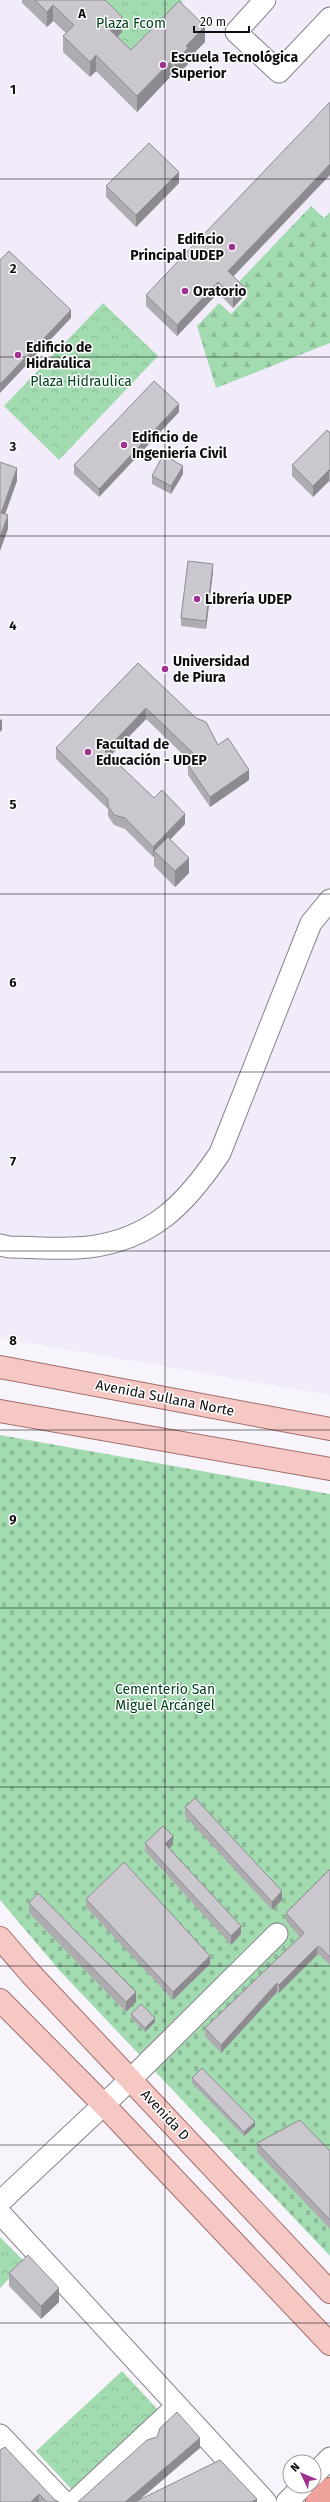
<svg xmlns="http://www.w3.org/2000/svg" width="330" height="2502" font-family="'Fira Sans',sans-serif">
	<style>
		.built { fill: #f1ebfa }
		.forest { fill: url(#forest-firs) }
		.cemetery { fill: url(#cemetery-stones) }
		.park { fill: url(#park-crowns) }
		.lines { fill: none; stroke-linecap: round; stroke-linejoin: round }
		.minor-casing { stroke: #87848b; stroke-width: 23 }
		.major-casing { stroke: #a16e6c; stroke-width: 24 }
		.highway-casing { stroke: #a16e6c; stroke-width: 24 }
		.minor { stroke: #fff; stroke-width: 21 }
		.major { stroke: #f6c8c4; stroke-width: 22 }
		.highway { stroke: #f0a39d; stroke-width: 22 }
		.wall { fill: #aeabb1 }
		.shaded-wall { fill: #8d8b90 }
		.building { fill: #cac7ce; stroke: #8d8b90 }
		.grid { fill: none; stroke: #0e0d10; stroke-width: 1; stroke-opacity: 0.55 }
		.poi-dot { fill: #9f3291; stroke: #fff; stroke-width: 1.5 }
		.labels { text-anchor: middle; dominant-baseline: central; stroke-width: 3; stroke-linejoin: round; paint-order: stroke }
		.park-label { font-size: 14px; fill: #00441e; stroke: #fff }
		.poi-label { font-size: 14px; font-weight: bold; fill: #0e0d10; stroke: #fff; text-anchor: start }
		.street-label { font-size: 14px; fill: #0e0d10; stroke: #fff }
		.grid-label { font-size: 13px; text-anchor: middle; font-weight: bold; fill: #0e0d10; stroke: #fff; stroke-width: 3; stroke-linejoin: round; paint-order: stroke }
	</style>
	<defs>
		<pattern id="forest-firs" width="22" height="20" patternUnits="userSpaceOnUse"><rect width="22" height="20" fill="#a3dbb1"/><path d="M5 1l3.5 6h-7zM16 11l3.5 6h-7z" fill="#8bbb97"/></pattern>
		<pattern id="cemetery-stones" width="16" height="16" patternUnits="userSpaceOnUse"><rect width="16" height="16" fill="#a3dbb1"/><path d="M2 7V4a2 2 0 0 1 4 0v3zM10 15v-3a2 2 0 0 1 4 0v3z" fill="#8bbb97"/></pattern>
		<pattern id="park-crowns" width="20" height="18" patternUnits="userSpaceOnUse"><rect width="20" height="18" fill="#a3dbb1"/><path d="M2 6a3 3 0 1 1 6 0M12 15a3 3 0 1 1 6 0" fill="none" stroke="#8bbb97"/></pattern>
	</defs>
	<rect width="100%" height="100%" fill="#f7f4fb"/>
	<!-- built -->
	<path class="built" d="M0,0H330V1395L0,1338Z"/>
	<!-- forest -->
	<path class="forest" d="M311,206L324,218L330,212V343L216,388L197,326L219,303L231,314L248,296L236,285Z"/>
	<!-- cemetery -->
	<path class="cemetery" d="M0,1435L330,1494V2256L60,1971L0,1900Z"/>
	<!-- park -->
	<g class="park">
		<path d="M89,0H181L183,2L133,55L83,7Z"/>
		<path d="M103,303L158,356L59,460L4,406Z"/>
		<path d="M0,2237L25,2262L0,2288Z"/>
		<path d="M122,2371L159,2411L73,2491L36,2451Z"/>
	</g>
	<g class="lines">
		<!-- minor casing -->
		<g class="minor-casing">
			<g id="minor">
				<path d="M265,0L236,32L279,72L330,18"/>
				<path d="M0,1245L9,1247C35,1247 63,1250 89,1247C152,1239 186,1204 220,1153L311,923L330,900"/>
				<path d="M0,2202L131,2079L277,1934"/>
				<path d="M0,2213L266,2502"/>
				<path d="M0,2435L64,2502"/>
				<path d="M314,2475L330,2458"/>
				<path d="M74,2502L177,2406"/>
				<path d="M287,2502L303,2486"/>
			</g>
		</g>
		<!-- major casing -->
		<g class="major-casing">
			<g id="major">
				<path d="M0,1367L330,1429"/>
				<path d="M0,1411L330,1469"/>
				<path d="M0,1938L31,1974L330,2292"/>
				<path d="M0,2000L104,2105L330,2344"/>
			</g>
		</g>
		<!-- highway casing -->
		<g class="highway-casing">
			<path id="highway" d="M317,2502L330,2489"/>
		</g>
		<!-- minor -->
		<use href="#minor" class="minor"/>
		<!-- major -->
		<use href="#major" class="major"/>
		<!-- highway -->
		<use href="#highway" class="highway"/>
	</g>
	<!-- wall -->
	<g class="wall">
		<path d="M22,0H105L122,32L117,37L131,50L205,42L188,59V64L175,78L172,75L137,112L96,71L90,77L63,52V36L66,33L53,21L47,27L22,3Z"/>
		<path d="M179,183L136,227L106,197V186Z"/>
		<path d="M234,277L243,297L233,308L218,293L177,336L146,306V295Z"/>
		<path d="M179,412L99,497L74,474V465Z"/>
		<path d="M330,433V483L329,481L313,497L292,476V465Z"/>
		<path d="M183,474L171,494L152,484V476Z"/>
		<path d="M213,572L206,629L181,626V618Z"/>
		<path d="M138,663L218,745L249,780L210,807L188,775V765L192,763L146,719L110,756L154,798L185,824L170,840L189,873L175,887L154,866V856L153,857L125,829L114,825L108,816V809L56,759V748Z"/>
		<path d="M185,1807L282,1900L272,1910L185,1816Z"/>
		<path d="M145,1843L173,1845L169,1848L241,1934L231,1945L145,1851Z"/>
		<path d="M330,1869V1965L320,1955H317L279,1993L277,1992L221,2053L205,2036V2028L300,1937L286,1921V1913Z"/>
		<path d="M86,1899L210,1964L173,2000L86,1907Z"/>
		<path d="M29,1903L136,2002L126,2012L29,1913Z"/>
		<path d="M131,2014L155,2022L145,2032L131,2018Z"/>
		<path d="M192,2078L255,2126L244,2136L192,2083Z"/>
		<path d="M257,2143L330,2151V2229L257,2152Z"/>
		<path d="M9,2273L59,2302L41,2319L9,2286Z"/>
		<path d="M0,2450L55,2500L59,2502H0Z"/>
	</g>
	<!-- shaded-wall -->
	<g class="shaded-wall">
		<path d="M53,5V21L47,27V12Z"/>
		<path d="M122,17V32L110,45V30Z"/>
		<path d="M205,26V42L188,59V64L175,78V62L186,46Z"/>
		<path d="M96,55V71L90,77V62Z"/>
		<path d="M172,60V75L137,112V96Z"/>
		<path d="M330,164V175L228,282V271Z"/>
		<path d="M179,172V183L136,227V215Z"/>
		<path d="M218,282V293L177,336V325Z"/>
		<path d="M243,286V297L233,308V296Z"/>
		<path d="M71,310V318L0,393V384Z"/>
		<path d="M179,404V412L99,497V489Z"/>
		<path d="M183,466V474L171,494V486Z"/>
		<path d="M17,468V481L1,526V513Z"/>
		<path d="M329,470V481L313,497V486Z"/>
		<path d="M8,515V529L0,551V537Z"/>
		<path d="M213,564V572L206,629V621Z"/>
		<path d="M146,708V719L105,761V751Z"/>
		<path d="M2,719V730L0,732V720Z"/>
		<path d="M249,770V780L210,807V797Z"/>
		<path d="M185,814V824L157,853L154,851V856L153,857V847Z"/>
		<path d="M189,858V873L175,887V871Z"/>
		<path d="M173,1836V1845L165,1852V1844Z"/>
		<path d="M282,1891V1900L272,1910V1902Z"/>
		<path d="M241,1926V1934L231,1945V1936Z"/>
		<path d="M317,1947V1955L279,1993V1985Z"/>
		<path d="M210,1956V1964L173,2000V1992Z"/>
		<path d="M277,1983V1992L221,2053V2045Z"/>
		<path d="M136,1992V2002L126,2012V2002Z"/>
		<path d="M155,2018V2022L145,2032V2028Z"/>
		<path d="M255,2122V2126L244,2136V2132Z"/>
		<path d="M59,2288V2302L41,2319V2306Z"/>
		<path d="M200,2438V2448L137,2502H125Z"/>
		<path d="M39,2494V2502H31Z"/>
		<path d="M257,2499V2502H251Z"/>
	</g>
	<!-- building -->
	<g class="building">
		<path d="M35,0H105L122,17L110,30L131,50L179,1L205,26L186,46L188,48L175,62L172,60L137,96L96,55L90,62L63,36L74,25L53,5L47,12Z"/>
		<path d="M330,102V164L228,271L243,286L233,296L218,282L177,325L146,295Z"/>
		<path d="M149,143L179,172L136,215L106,186Z"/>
		<path d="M9,251L71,310L0,384V260Z"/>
		<path d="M154,381L179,404L99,489L74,465Z"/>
		<path d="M327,430L330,433V471L329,470L313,486L292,465Z"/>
		<path d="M163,455L183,466L171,486L152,476Z"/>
		<path d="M0,462L17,468L1,513L8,515L0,537Z"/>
		<path d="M188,561L213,564L206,621L181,618Z"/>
		<path d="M138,663L196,718L206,722L218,745L228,738L249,770L210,797L188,765L198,758L146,708L105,751L154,798L162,790L185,814L153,847L125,818L114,815L108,806V799L56,748Z"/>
		<path d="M168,837L189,858L175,871L154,851Z"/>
		<path d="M195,1798L282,1891L272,1902L185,1807Z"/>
		<path d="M163,1826L173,1836L165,1844L241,1926L231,1936L145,1843Z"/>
		<path d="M124,1862L210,1956L173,1992L86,1899Z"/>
		<path d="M330,1869V1957L320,1947H317L279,1985L277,1983L221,2045L205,2028L304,1933L286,1913Z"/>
		<path d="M38,1893L136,1992L126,2002L29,1903Z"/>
		<path d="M141,2004L155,2018L145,2028L131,2014Z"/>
		<path d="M202,2068L255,2122L244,2132L192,2078Z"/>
		<path d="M300,2120L330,2151V2220L257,2143Z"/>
		<path d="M28,2255L59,2288L41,2306L9,2273Z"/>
		<path d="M177,2412L200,2438L125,2502H78L147,2440L157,2437L160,2428Z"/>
		<path d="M5,2447L55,2500L59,2502H47L39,2494L31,2502H0V2450Z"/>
		<path d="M220,2460L257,2499L251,2502H135Z"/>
	</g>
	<!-- grid -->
	<path class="grid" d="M165,0V2502M0,179H330M0,357H330M0,536H330M0,715H330M0,894H330M0,1072H330M0,1251H330M0,1430H330M0,1608H330M0,1787H330M0,1966H330M0,2145H330M0,2323H330"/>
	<!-- markers -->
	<g class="poi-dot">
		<circle cx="163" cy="65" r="4"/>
		<circle cx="232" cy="247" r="4"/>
		<circle cx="185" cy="291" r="4"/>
		<circle cx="18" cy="355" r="4"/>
		<circle cx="124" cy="445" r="4"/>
		<circle cx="197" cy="599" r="4"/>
		<circle cx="165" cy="669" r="4"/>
		<circle cx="88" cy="752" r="4"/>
	</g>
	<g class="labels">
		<!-- park labels -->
		<g class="park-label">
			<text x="131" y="23">Plaza Fcom</text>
			<text x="81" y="381">Plaza Hidraulica</text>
			<text x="165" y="1689">Cementerio San<tspan x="165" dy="16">Miguel Arcángel</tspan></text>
		</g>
		<!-- poi labels -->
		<g class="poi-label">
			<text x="171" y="57">Escuela Tecnológica<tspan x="171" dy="16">Superior</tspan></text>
			<text x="224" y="239" text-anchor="end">Edificio<tspan x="224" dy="16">Principal UDEP</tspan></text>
			<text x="193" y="291">Oratorio</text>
			<text x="26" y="347">Edificio de<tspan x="26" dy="16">Hidraúlica</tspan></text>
			<text x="132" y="437">Edificio de<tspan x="132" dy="16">Ingeniería Civil</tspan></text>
			<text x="205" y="599">Librería UDEP</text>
			<text x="173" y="661">Universidad<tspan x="173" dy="16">de Piura</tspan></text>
			<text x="96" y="744">Facultad de<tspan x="96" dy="16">Educación - UDEP</tspan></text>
		</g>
		<!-- street labels -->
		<g class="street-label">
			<text transform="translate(165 1398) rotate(11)">Avenida Sullana Norte</text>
			<text transform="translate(165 2115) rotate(47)">Avenida D</text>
		</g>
	</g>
	<g class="grid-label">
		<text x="82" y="18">A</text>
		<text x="13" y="94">1</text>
		<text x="13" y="273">2</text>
		<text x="13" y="451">3</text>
		<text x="13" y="630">4</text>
		<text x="13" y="809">5</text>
		<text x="13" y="987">6</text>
		<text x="13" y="1166">7</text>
		<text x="13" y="1345">8</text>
		<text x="13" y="1524">9</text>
	</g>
	<!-- north arrow -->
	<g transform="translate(302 2474) rotate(314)"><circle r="19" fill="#ffffff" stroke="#9f9e9f"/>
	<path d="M0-3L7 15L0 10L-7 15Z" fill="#9f3291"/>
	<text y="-6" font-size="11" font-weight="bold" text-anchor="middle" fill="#0e0d10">N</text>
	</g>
	<!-- scale -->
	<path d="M194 26v6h55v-6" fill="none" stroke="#0e0d10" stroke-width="2"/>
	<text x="200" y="26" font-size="12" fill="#0e0d10" stroke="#ffffff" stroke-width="3" paint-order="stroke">20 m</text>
</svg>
